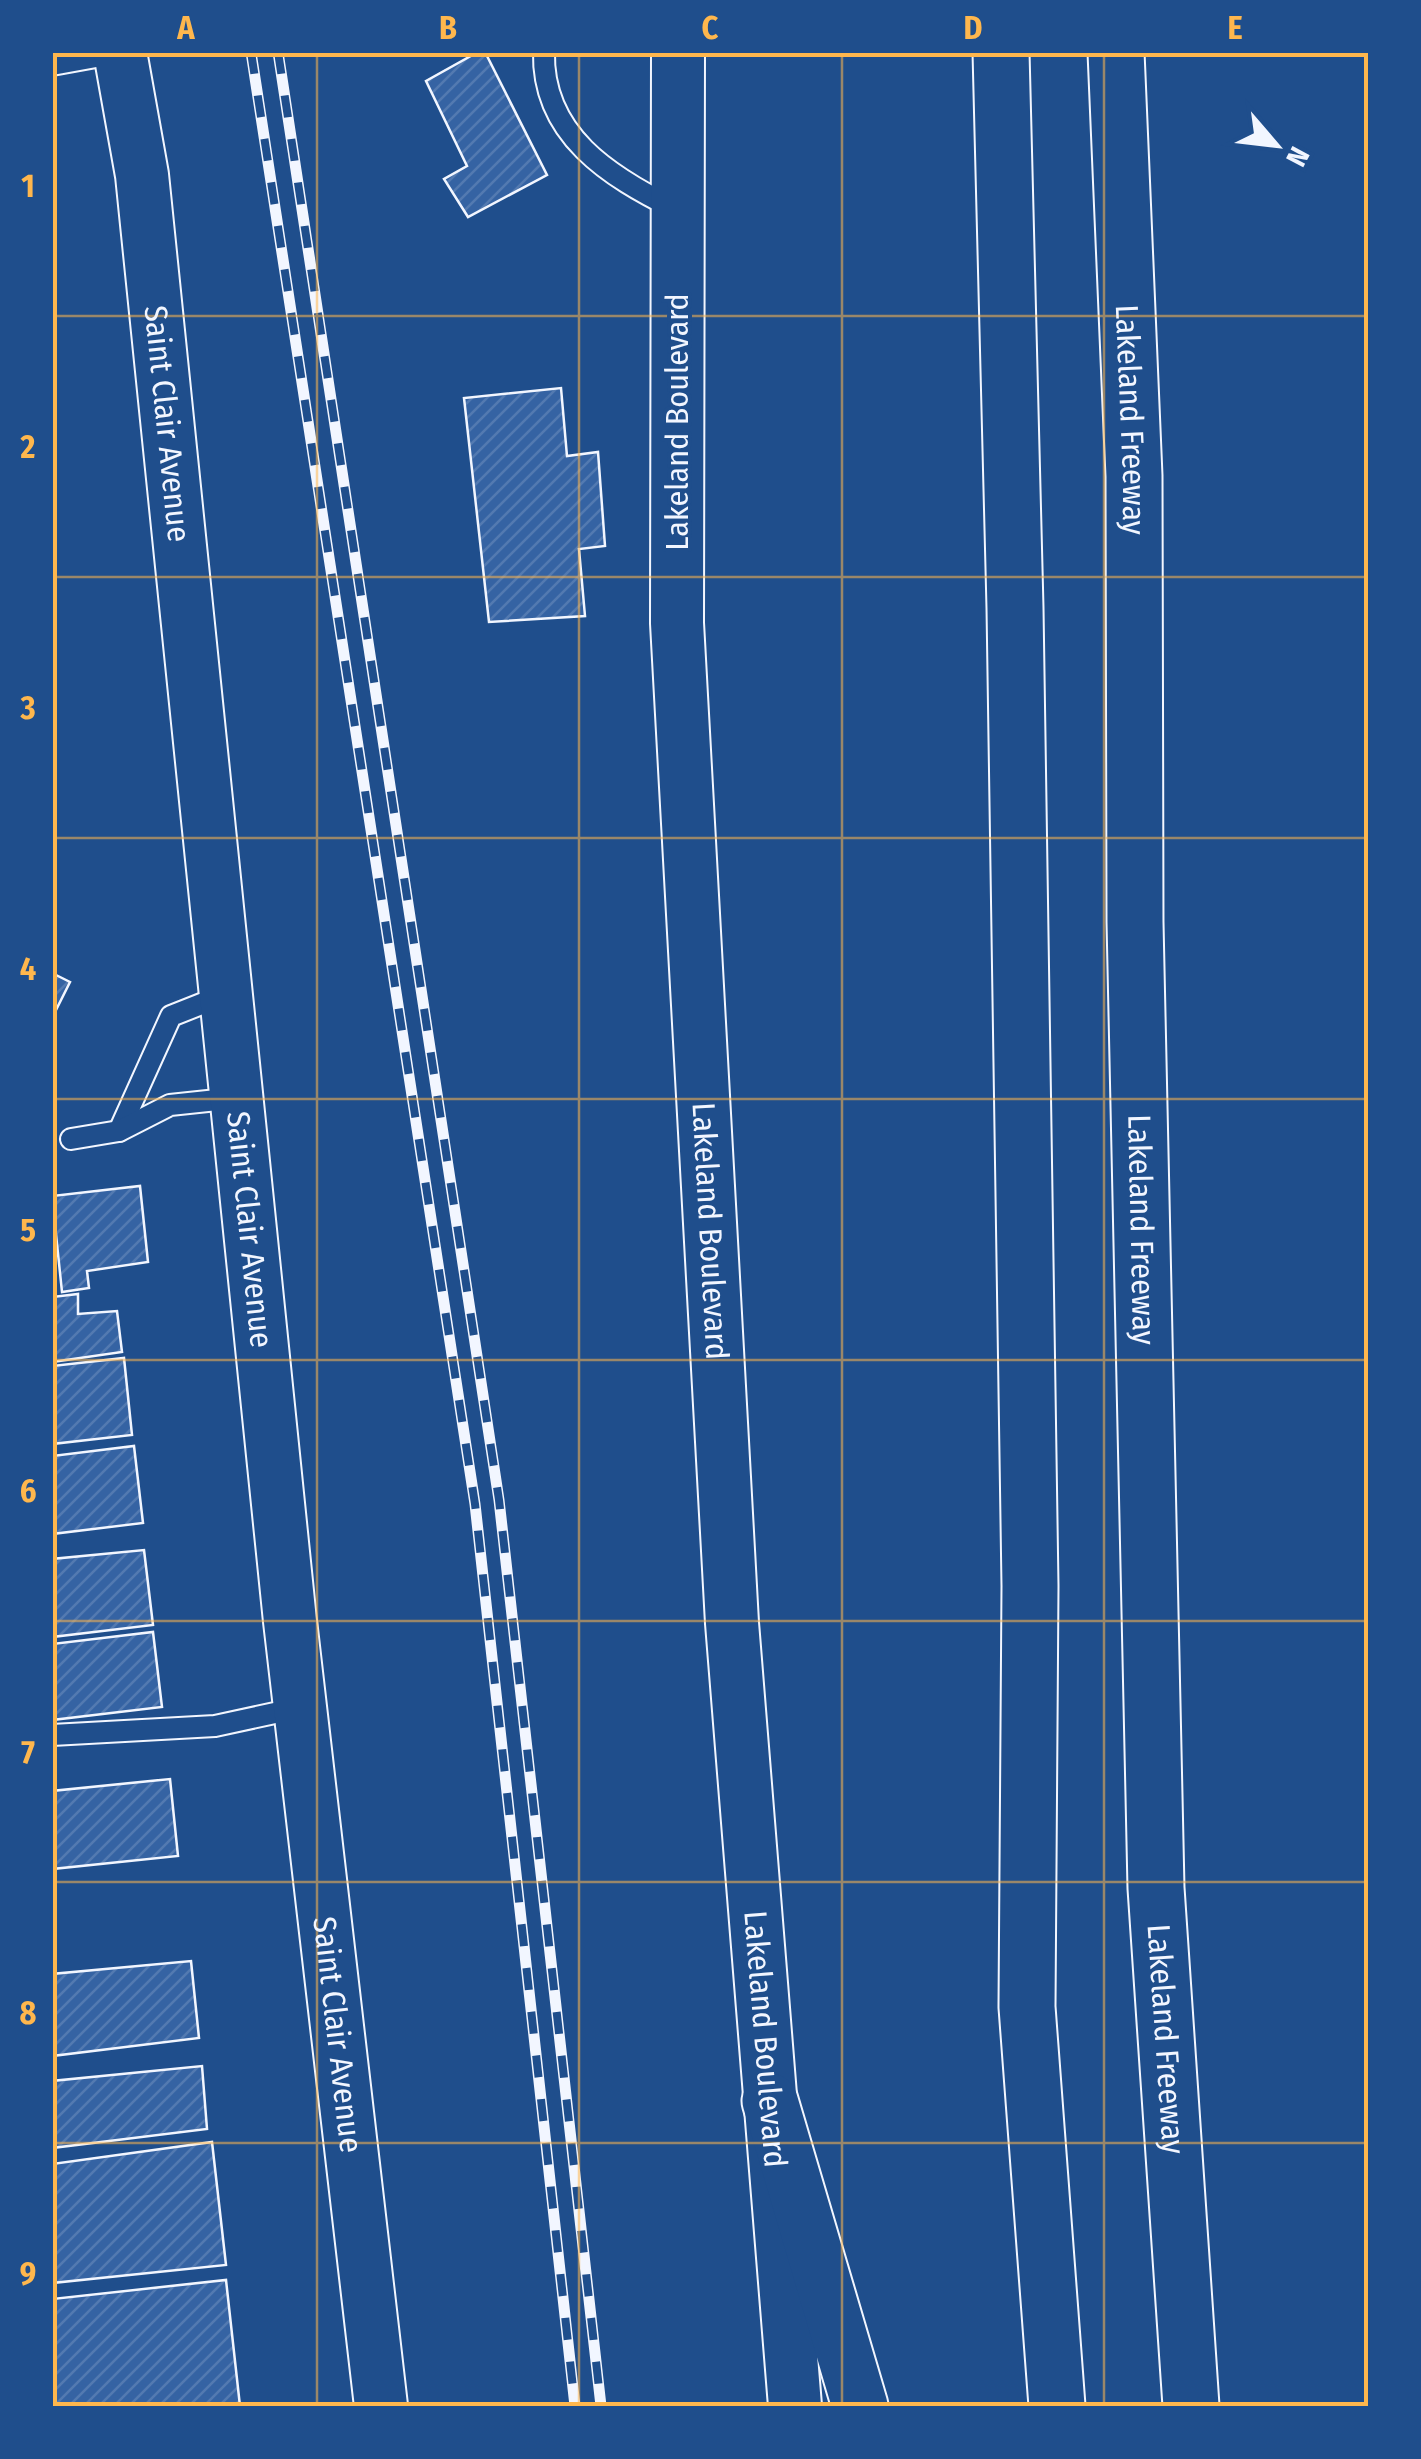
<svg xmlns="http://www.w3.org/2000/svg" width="1421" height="2459" font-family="'Fira Sans Condensed',sans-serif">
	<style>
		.building { fill: url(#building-hatch); stroke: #f2f6ff; stroke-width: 2.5 }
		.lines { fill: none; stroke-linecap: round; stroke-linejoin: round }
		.lane-casing { stroke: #f2f6ff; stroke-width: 24 }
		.secondary-casing { stroke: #f2f6ff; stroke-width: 56 }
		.highway-casing { stroke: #f2f6ff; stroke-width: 59 }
		.lane { stroke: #1f4e8c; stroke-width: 20 }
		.secondary { stroke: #1f4e8c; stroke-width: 52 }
		.highway { stroke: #1f4e8c; stroke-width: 55 }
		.rail-casing { stroke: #f2f6ff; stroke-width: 11 }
		.rail { stroke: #1f4e8c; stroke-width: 8; stroke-dasharray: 22; stroke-linecap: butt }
		.grid { fill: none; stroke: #ffb74d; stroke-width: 2.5; stroke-opacity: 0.55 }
		.labels { text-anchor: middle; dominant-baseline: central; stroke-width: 8; stroke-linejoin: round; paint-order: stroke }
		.street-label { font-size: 32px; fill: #f2f6ff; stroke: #1f4e8c }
		.neatline { fill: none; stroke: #ffb74d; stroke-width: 4 }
		.grid-label { font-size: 32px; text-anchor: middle; font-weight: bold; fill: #ffb74d }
	</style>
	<defs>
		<pattern id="building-hatch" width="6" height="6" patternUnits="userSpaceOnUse" patternTransform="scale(2.5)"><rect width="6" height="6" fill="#3563a3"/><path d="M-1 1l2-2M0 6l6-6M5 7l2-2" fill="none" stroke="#537ab1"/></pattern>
	</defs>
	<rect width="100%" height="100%" fill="#1f4e8c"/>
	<!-- building -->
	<g class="building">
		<path d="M478,52H485L547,175L468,217L444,179L467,166L426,81Z"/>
		<path d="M561,388L567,456L598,452L605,546L579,549L585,616L489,622L464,398Z"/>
		<path d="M52,973L70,982L52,1018Z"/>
		<path d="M140,1186L148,1262L87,1271L89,1288L62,1292L52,1196Z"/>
		<path d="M78,1294V1314L117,1311L122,1352L52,1362V1297Z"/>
		<path d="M124,1358L132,1435L52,1444V1366Z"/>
		<path d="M134,1446L143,1523L52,1534V1456Z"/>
		<path d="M144,1550L153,1625L52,1637V1559Z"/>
		<path d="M153,1632L162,1707L52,1720V1644Z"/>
		<path d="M170,1779L178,1856L52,1869V1791Z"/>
		<path d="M191,1961L199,2038L52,2056V1974Z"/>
		<path d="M202,2066L207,2129L52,2148V2081Z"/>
		<path d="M212,2142L226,2265L52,2283V2164Z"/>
		<path d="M226,2280L240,2406H52V2299Z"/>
	</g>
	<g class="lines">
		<!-- lane casing -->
		<g class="lane-casing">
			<g id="lane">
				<path d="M544,52C542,135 610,177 675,209"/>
				<path d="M52,65L118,53"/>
				<path d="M119,1131L171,1016L224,995"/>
				<path d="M71,1139L119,1131L170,1105L236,1098"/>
				<path d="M52,1735L215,1726L298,1708"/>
			</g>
		</g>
		<!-- secondary casing -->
		<g class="secondary-casing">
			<g id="secondary">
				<path id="s1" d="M120,52L142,175L290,1621L381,2406"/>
				<path id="s2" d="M678,52L677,623L732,1623L795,2406"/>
			</g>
		</g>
		<!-- highway casing -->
		<g class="highway-casing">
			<g id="highway">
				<path d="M1001,52L1015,608L1030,1586L1027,2007L1057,2406"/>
				<path id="s3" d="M1116,52L1134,476L1135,922L1156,1888L1191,2406"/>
				<path d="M770,2101L860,2406"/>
			</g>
		</g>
		<!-- lane -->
		<use href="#lane" class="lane"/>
		<!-- secondary -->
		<use href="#secondary" class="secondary"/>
		<!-- highway -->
		<use href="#highway" class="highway"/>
		<!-- rail casing -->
		<g class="rail-casing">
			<g id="rail">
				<path d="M251,52L475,1504L575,2406"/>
				<path d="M278,52L499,1500L601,2406"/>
			</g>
		</g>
		<!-- rail -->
		<use href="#rail" class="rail"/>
	</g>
	<!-- grid -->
	<path class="grid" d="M317,52V2406M579,52V2406M842,52V2406M1104,52V2406M52,316H1368M52,577H1368M52,838H1368M52,1099H1368M52,1360H1368M52,1621H1368M52,1882H1368M52,2143H1368"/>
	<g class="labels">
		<!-- street labels -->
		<g class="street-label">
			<text stroke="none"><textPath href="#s3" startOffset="368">Lakeland Freeway</textPath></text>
			<text transform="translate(677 422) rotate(-90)">Lakeland Boulevard</text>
			<text stroke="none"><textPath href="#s1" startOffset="375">Saint Clair Avenue</textPath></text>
			<text stroke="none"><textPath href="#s1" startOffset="1185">Saint Clair Avenue</textPath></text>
			<text stroke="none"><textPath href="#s2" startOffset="1180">Lakeland Boulevard</textPath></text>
			<text stroke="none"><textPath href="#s3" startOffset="1178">Lakeland Freeway</textPath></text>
			<text stroke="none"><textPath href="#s1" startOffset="1995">Saint Clair Avenue</textPath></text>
			<text stroke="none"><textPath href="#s2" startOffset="1990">Lakeland Boulevard</textPath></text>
			<text stroke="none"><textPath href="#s3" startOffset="1988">Lakeland Freeway</textPath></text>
		</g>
	</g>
	<!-- border -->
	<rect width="1421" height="2459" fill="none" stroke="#1f4e8c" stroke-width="110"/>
	<!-- north arrow -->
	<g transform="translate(1276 145) rotate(118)" stroke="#1f4e8c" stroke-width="8" paint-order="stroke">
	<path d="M0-8L18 38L0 25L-18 38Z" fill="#f2f6ff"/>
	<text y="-15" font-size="28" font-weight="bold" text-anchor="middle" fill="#f2f6ff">N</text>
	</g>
	<rect x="55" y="55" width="1311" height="2349" class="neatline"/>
	<g class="grid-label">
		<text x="186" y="39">A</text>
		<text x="448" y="39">B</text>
		<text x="710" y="39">C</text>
		<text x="973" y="39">D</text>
		<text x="1235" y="39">E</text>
		<text x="28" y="197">1</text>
		<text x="28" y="458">2</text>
		<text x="28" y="719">3</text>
		<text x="28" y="980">4</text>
		<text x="28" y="1241">5</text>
		<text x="28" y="1502">6</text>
		<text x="28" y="1763">7</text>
		<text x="28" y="2024">8</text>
		<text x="28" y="2285">9</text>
	</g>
</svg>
